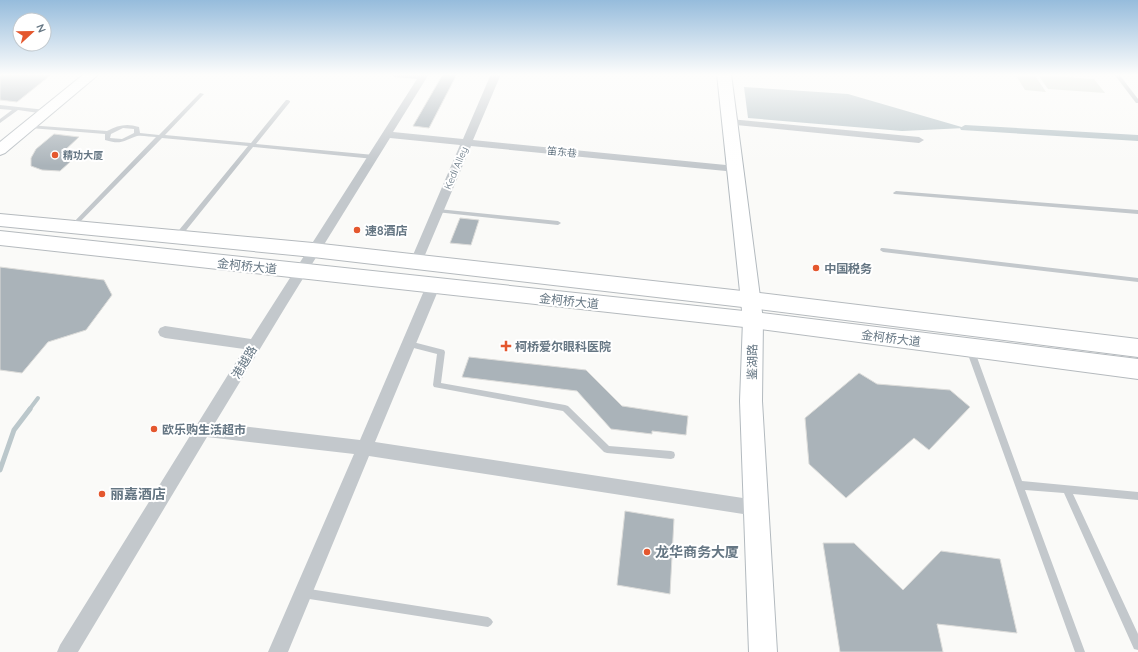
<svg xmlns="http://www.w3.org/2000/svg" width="1138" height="652" font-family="Quicksand,'Noto Sans SC',sans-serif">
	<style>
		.green { fill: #dadfd7 }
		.water { fill: #bbc7cb }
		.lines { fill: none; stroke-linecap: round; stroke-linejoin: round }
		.stream-far1 { stroke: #bbc7cb; stroke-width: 4 }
		.stream { stroke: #bbc7cb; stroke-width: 5 }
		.canal { fill: #bbc7cb; fill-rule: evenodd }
		.building { fill: #aab3b9; stroke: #dcdcda }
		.secondary-casing { stroke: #b3babf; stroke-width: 2 }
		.primary-casing { stroke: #b5babe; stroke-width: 2 }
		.lane { fill: #c3c8cc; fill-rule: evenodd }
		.street { fill: #c3c8cc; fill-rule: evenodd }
		.secondary { fill: #fff; fill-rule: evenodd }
		.primary { fill: #fff; fill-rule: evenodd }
		.poi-dot { fill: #e4572e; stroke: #fff; stroke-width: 1.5 }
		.labels { text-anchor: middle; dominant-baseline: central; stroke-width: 4; stroke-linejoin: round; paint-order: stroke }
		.far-street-label { font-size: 10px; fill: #657683; stroke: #fff }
		.far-poi-label { font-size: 10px; font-weight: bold; fill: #657683; stroke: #fff; text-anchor: start }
		.poi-label { font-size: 12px; font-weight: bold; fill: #657683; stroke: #fff; text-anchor: start }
		.street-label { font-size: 12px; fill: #657683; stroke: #fff }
		.near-poi-label { font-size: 14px; font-weight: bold; fill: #657683; stroke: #fff; text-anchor: start }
	</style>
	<rect width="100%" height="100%" fill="#fafaf8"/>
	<!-- green -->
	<g class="green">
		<path d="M1015,74H1034L1046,92L1025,90Z"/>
		<path d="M1038,75L1094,79L1105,93L1048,89Z"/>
	</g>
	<!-- water -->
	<path class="water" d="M744,87L848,94L965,128L902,131L748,118Z"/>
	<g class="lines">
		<!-- stream-far1 -->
		<path class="stream-far1" d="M29,410L38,398"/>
		<!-- stream -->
		<path class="stream" d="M0,470L14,430L30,409"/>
		<!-- canal -->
		<path class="canal" d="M965,125L1138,135V141L961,130L960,128Z"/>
	</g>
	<!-- building -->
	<g class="building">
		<path d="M0,74H52L17,102L0,100Z"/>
		<path d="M443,74H457L429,128L413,126Z"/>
		<path d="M54,134L79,137L64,151L80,153L60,171L42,170L31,166V158L36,149Z"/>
		<path d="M460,218L479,220L471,245L450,243Z"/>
		<path d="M0,267L104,280L112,295L86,330L48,342L22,373L0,370Z"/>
		<path d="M469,357L586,370L622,406L688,416L686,435L652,431V434L611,429L577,391L462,377Z"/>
		<path d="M859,373L877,384L950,390L970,407L929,450L914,438L846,498L809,464L805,418Z"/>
		<path d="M625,511L674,519L670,594L617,585Z"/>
		<path d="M823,543H854L903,590L941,551L1000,559L1017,633L937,624L943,652H840Z"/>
	</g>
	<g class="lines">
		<!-- secondary casing -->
		<g class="secondary-casing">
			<g id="secondary">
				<path d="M84,74H99L5,153L0,155V142Z"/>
				<path d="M717,74H731L763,320L762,401L777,652H749L740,401L743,320Z"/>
			</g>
		</g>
		<!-- primary casing -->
		<g class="primary-casing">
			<g id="primary">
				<path d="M0,214L313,243L751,292L1138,339V357L751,308L313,257L0,226Z"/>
				<path d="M0,231L753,312L1138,359V379L753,328L0,245Z"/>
			</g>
		</g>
		<!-- lane -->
		<g class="lane">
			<path d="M1114,74H1119L1138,99V103H1136Z"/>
			<path d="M200,93L204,94L165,135L251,143L286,100H288L290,101V102L256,144L374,155L377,157L374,159L253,147L179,239H177L174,237L175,235L248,146L162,138L74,228H70L69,227L70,226L156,137C151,137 142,135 137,136C122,141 122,145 105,140V134L30,128L28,127V125L107,131C118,125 127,123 139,127L140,133L159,135ZM123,128L134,129V133L122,139L110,138L111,134Z"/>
			<path d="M0,105L46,110L49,112L46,114L18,110L0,123V119L12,110L0,109Z"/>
			<path d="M896,191L1138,210V214L894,194L893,193Z"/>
			<path d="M438,209L558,221L561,223L558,225L436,212L435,211Z"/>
			<path d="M881,248H883L1138,278V282L883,252L880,250Z"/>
			<path d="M409,341L444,350L445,352L441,383L565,405L568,406L609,446L671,451L674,452L675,455L674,458L671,459L607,453L604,452L563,411L434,387L433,385L437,354L406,346L405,344L406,342Z"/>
			<path d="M970,346L973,347L974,349L1022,481L1138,492V500L1073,494L1138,634V650L1134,649L1064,493L1025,490L1085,652H1075L966,349L967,347Z"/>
			<path d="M303,588L488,617L491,619L493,622L491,625L488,627L303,598L300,596L298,593L300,590Z"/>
		</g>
		<!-- street -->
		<g class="street">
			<path d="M390,74H429L393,132L463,139L491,74H501L473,140L736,166L740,167L742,169L740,171L736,172L471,146L422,262L421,265L416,267L411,265L410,262L460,145L390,138L286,306L215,423L360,440L426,286L428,283L433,281L438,283L440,286L375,442L756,500L762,502L765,508L762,514L756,516L369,456L288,652H268L354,454L207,437L78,652H57L60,645L244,349L165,338L160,336L158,332L160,328L165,326L251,339L417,79L394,77Z"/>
			<path d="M730,119L919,137L924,140L919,143L726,124L725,122Z"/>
		</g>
		<!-- secondary -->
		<use href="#secondary" class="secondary"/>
		<!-- primary -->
		<use href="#primary" class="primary"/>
	</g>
	<!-- sky -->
	<linearGradient id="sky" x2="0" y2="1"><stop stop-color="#96bcdc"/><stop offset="0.45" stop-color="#fdfdfc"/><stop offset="1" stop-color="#fdfdfc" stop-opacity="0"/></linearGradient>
	<rect width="1138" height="166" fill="url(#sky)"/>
	<!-- markers -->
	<g class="poi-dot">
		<circle cx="55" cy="155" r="4"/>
		<circle cx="357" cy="230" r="4"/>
		<circle cx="816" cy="268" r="4"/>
		<path d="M504 340h4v4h4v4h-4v4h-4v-4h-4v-4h4z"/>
		<circle cx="154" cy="429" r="4"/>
		<circle cx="102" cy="494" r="4"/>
		<circle cx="647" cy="552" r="4"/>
	</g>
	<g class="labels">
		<!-- far-street labels -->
		<g class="far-street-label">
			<text transform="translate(562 152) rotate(6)">笛东巷</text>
			<text transform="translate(456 168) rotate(-67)">Kedi Alley</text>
		</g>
		<!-- far-poi labels -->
		<g class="far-poi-label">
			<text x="63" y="155">精功大厦</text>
		</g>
		<!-- poi labels -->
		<g class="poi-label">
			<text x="365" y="230">速8酒店</text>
			<text x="824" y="268">中国税务</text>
			<text x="515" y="346">柯桥爱尔眼科医院</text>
			<text x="162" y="429">欧乐购生活超市</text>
		</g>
		<!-- street labels -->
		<g class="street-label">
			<text transform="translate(247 266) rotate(6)">金柯桥大道</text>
			<text transform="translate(569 301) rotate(6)">金柯桥大道</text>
			<text transform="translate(891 338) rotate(7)">金柯桥大道</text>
			<text transform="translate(244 362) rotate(-59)">港越路</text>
			<text transform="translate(752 362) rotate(-89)">鉴湖路</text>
		</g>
		<!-- near-poi labels -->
		<g class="near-poi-label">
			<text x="110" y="494">丽嘉酒店</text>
			<text x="655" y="552">龙华商务大厦</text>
		</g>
	</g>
	<!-- north arrow -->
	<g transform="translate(32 32) rotate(68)"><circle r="19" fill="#ffffff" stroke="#c1c8cd"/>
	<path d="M0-3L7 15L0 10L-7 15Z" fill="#e4572e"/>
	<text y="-6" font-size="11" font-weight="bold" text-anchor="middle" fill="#657683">N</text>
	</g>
</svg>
